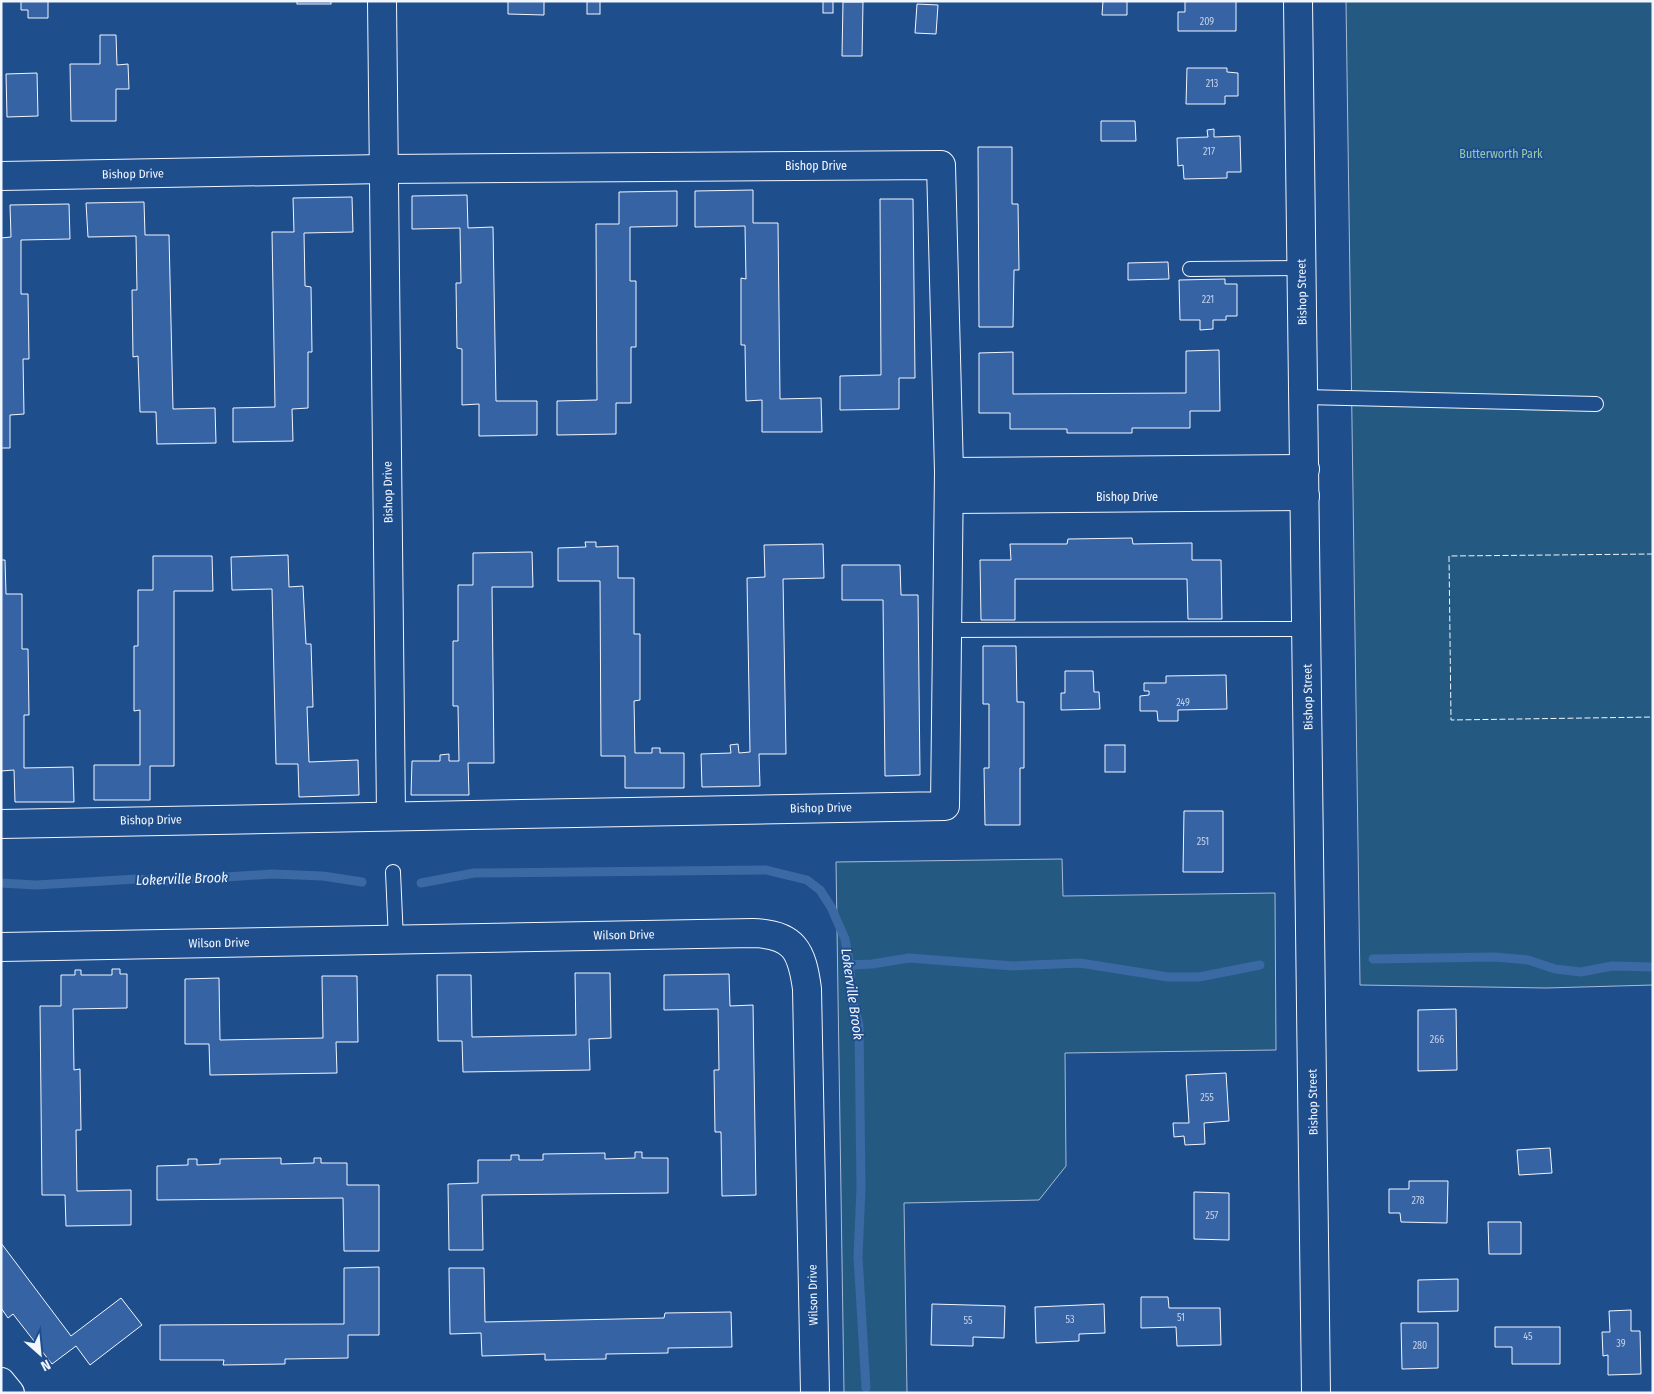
<svg xmlns="http://www.w3.org/2000/svg" width="1654" height="1394" font-family="'Fira Sans Condensed',sans-serif">
	<style>
		.green { fill: #245a82; stroke: #a8bbd7 }
		.lines { fill: none; stroke-linecap: round; stroke-linejoin: round }
		.stream { stroke: #3b69a3; stroke-width: 9 }
		.building { fill: #3563a3; stroke: #f2f6ff }
		.service-casing { stroke: #f2f6ff; stroke-width: 16 }
		.minor-casing { stroke: #f2f6ff; stroke-width: 30 }
		.tertiary-casing { stroke: #f2f6ff; stroke-width: 30 }
		.service { stroke: #1f4e8c; stroke-width: 14 }
		.minor { stroke: #1f4e8c; stroke-width: 28 }
		.tertiary { stroke: #1f4e8c; stroke-width: 28 }
		.fence { stroke: #f2f6ff; stroke-width: 1; stroke-dasharray: 6 2.5; stroke-linecap: butt }
		.labels { text-anchor: middle; dominant-baseline: central; stroke-width: 4; stroke-linejoin: round; paint-order: stroke }
		.number-label { font-size: 10px; fill: #c3d1e8 }
		.park-label { font-size: 12px; fill: #97c8a6; stroke: #1f4e8c }
		.street-label { font-size: 12px; fill: #f2f6ff; stroke: #1f4e8c }
		.water-label { font-size: 14px; font-style: italic; fill: #f2f6ff; stroke: #1f4e8c }
	</style>
	<rect width="100%" height="100%" fill="#1f4e8c"/>
	<!-- green -->
	<g class="green">
		<path d="M1346,1H1653V985L1546,988L1360,985Z"/>
		<path d="M1062,859L1063,896L1275,893L1276,1050L1065,1053L1066,1166L1039,1200L904,1203L907,1393H844L836,862Z"/>
	</g>
	<g class="lines">
		<!-- stream -->
		<g class="stream">
			<path d="M1,883L36,885L137,879L167,881L272,874L323,876L362,882"/>
			<path d="M421,883L474,873L766,870L807,880L820,890L831,907L845,939L850,965L851,994L859,1025L861,1188L858,1257L866,1388"/>
			<path d="M1373,959L1495,957L1528,960L1555,969L1581,972L1612,966L1653,967"/>
			<path d="M850,965L872,964L909,958L1013,966L1080,963L1168,977H1199L1260,965"/>
		</g>
	</g>
	<!-- building -->
	<g class="building">
		<path d="M21,1H48V18H28V10H21Z"/>
		<rect x="297" y="1" width="34" height="3"/>
		<path d="M508,1H544V15L508,14Z"/>
		<rect x="587" y="1" width="13" height="13"/>
		<rect x="823" y="1" width="10" height="12"/>
		<path d="M1103,1H1127V15H1102Z"/>
		<path d="M1185,1H1236V31H1178V12H1185Z"/>
		<path d="M843,2H863L862,56H842Z"/>
		<path d="M917,4L938,5L936,34L915,33Z"/>
		<path d="M100,35H116L117,65L128,64L129,89H116V121H71L70,64H100Z"/>
		<path d="M1187,68H1227V72L1238,73V96H1225V104H1186Z"/>
		<path d="M37,73L38,116L7,117L6,74Z"/>
		<path d="M1101,121H1135L1136,141H1101Z"/>
		<path d="M1214,129V137L1240,136L1241,172H1227V178L1184,179L1183,165L1178,166L1177,138L1208,137L1207,130Z"/>
		<path d="M978,147H1012V204H1018L1019,270H1014L1013,327H979Z"/>
		<path d="M753,190V223H778L780,399L821,398L822,432H762V400L746,401L745,345H741V278L746,279L745,226L695,227V191Z"/>
		<path d="M677,191V226L630,227V281H636V347H631V403H616V434L557,435V401L597,400L596,224H619V192Z"/>
		<path d="M467,195L468,228L493,227L496,401H537V435L479,436V404L462,405V349L457,348L456,283H461L460,228L412,229V196Z"/>
		<path d="M352,197L353,232L304,233L305,286L311,287L312,352H308V408L292,409L293,441L233,442V408L275,407L272,232H294L293,198Z"/>
		<path d="M880,199H913L915,378H899V409L840,410V376L881,375Z"/>
		<path d="M144,202L145,235H169L173,409L215,408L216,443L157,444L156,412H140L138,356L133,357L132,290H137L136,236L88,237L86,203Z"/>
		<path d="M69,204L70,239L21,240V294H28L29,359H23L24,414L10,415V448H1V238L11,237L10,205Z"/>
		<path d="M1168,262L1169,279L1128,280V263Z"/>
		<path d="M1225,279V284H1237V316H1226V320H1213V329L1200,330V320H1180L1179,280Z"/>
		<path d="M1219,350L1220,411H1190V428H1132V433H1067V429H1010V413H979V353L1013,352V394L1186,393V351Z"/>
		<path d="M1132,538L1133,544L1192,543V560H1221L1222,619H1188L1187,579H1015V620H981L980,560H1011L1010,544H1067L1068,539Z"/>
		<path d="M585,542H596V547L618,546V578H634V634H640V700L634,701L635,753H652V748H660V753H684V788H625V756H601L600,581H558V548L586,547Z"/>
		<path d="M823,544L824,578L783,579L786,754H759L760,786L702,787L701,754L731,753L730,745L738,744L739,753L750,752L747,578L765,577L764,545Z"/>
		<path d="M532,552L533,587H492L494,763H468L469,795H411L412,761H440V755L449,754V761H459L458,706H453V641H458V585H473V553Z"/>
		<path d="M288,555L289,587L303,586L306,644H311L313,707H307L309,762L358,760L359,795L299,797L298,764H276L272,589L232,590L231,557Z"/>
		<path d="M153,556H212L213,591H174V766H150V800H94V765H140V710L134,711V646H138V590H153Z"/>
		<path d="M1,560H5L6,594H22V649H28L29,715H24V768L73,767L74,802H15L14,770L1,771Z"/>
		<path d="M842,565H900L901,595H918L920,775L885,776L883,600H842Z"/>
		<path d="M983,646H1016L1017,702H1024V768H1020V825H985L984,768H989V704H983Z"/>
		<path d="M1065,671H1093L1094,692H1099L1100,709L1061,710V693H1065Z"/>
		<path d="M1226,675L1227,709L1178,710V721H1158L1157,711H1140V696L1149,695V691H1144V683H1166V676Z"/>
		<rect x="1105" y="745" width="20" height="27"/>
		<path d="M1184,811H1223V872H1183Z"/>
		<path d="M112,969H120V974H127V1008L73,1009L74,1070L80,1069L81,1130H76L77,1191L131,1190V1225L66,1226L65,1195H42L40,1006H61V975H75V970H81V975H112Z"/>
		<path d="M575,973H610L611,1038L589,1039L590,1070L463,1072L462,1041H438L437,975H471L472,1037L576,1035Z"/>
		<path d="M729,974L730,1006L753,1005L756,1195L722,1196L721,1132H715L714,1070H719L718,1009L664,1010V975Z"/>
		<path d="M322,976H357L358,1042H336L337,1073L210,1075L209,1044H185V979L219,978L220,1040L323,1038Z"/>
		<path d="M1456,1009L1457,1070L1418,1071V1010Z"/>
		<path d="M1226,1073L1229,1121L1204,1123L1205,1144L1185,1145L1184,1136L1174,1137L1173,1123H1189L1186,1075Z"/>
		<path d="M1550,1148L1552,1173L1519,1175L1517,1150Z"/>
		<path d="M635,1152H642V1158H668V1193L482,1195L483,1250H449L448,1184L478,1183V1160H511V1155H519V1160H543V1154L605,1153V1159L635,1158Z"/>
		<path d="M281,1158V1164L314,1163V1158H321V1163H347V1185H379V1251H344L343,1198L157,1200V1166L188,1165V1159H197V1165L220,1164V1159Z"/>
		<path d="M1409,1181H1448L1447,1223L1401,1222L1400,1213H1389V1189H1409Z"/>
		<path d="M1194,1192L1229,1193V1240L1194,1239Z"/>
		<path d="M1488,1222H1521V1254H1489Z"/>
		<path d="M1,1243L71,1336L121,1298L142,1325L90,1365L76,1346L52,1364L13,1314L8,1318L1,1308Z"/>
		<path d="M379,1267V1335H348V1358L285,1359V1364L223,1365L224,1360H160V1325L344,1324V1268Z"/>
		<path d="M449,1268H484L485,1322L664,1318L665,1313L731,1312L732,1347L668,1348V1353L606,1354V1359L545,1360V1354L482,1356L481,1333L450,1334Z"/>
		<path d="M1458,1279V1311L1418,1312V1280Z"/>
		<path d="M1141,1297H1168L1169,1308H1220L1221,1345L1177,1346L1176,1327L1141,1328Z"/>
		<path d="M932,1304L1005,1306L1004,1338L973,1337V1346L931,1345Z"/>
		<path d="M1104,1304L1105,1333L1079,1334V1341L1036,1343L1035,1307Z"/>
		<path d="M1631,1310V1331H1640L1641,1374L1608,1375V1355L1603,1356L1602,1332H1610L1609,1311Z"/>
		<path d="M1401,1323H1438V1368L1402,1369Z"/>
		<path d="M1495,1327H1560V1364H1512V1347H1495Z"/>
	</g>
	<g class="lines">
		<!-- service casing -->
		<g class="service-casing">
			<g id="service">
				<path d="M1190,269L1302,268"/>
				<path d="M1304,397L1596,404"/>
				<path d="M947,630L1307,629"/>
				<path d="M393,872L396,940"/>
			</g>
		</g>
		<!-- minor casing -->
		<g class="minor-casing">
			<g id="minor">
				<path d="M382,1L391,816"/>
				<path d="M1,176L384,169L941,165L949,472L945,806L1,824"/>
				<path d="M949,472L1305,469"/>
				<path d="M949,499L1305,496"/>
				<path d="M1,947L753,933C794,934 802,951 807,989L815,1393"/>
				<path d="M1,1382L10,1393"/>
			</g>
		</g>
		<!-- tertiary casing -->
		<g class="tertiary-casing">
			<path id="tertiary" d="M1298,1L1316,1393"/>
		</g>
		<!-- service -->
		<use href="#service" class="service"/>
		<!-- minor -->
		<use href="#minor" class="minor"/>
		<!-- tertiary -->
		<use href="#tertiary" class="tertiary"/>
		<!-- fence -->
		<path class="fence" d="M1653,554L1449,556L1451,720L1653,717"/>
	</g>
	<g class="labels">
		<!-- number labels -->
		<g class="number-label">
			<text x="1207" y="22">209</text>
			<text x="1212" y="84">213</text>
			<text x="1209" y="152">217</text>
			<text x="1208" y="300">221</text>
			<text x="1183" y="703">249</text>
			<text x="1203" y="842">251</text>
			<text x="1437" y="1040">266</text>
			<text x="1207" y="1098">255</text>
			<text x="1418" y="1201">278</text>
			<text x="1212" y="1216">257</text>
			<text x="1181" y="1318">51</text>
			<text x="1070" y="1320">53</text>
			<text x="968" y="1321">55</text>
			<text x="1528" y="1337">45</text>
			<text x="1621" y="1344">39</text>
			<text x="1420" y="1346">280</text>
		</g>
		<!-- park labels -->
		<g class="park-label">
			<text x="1501" y="154">Butterworth Park</text>
		</g>
		<!-- street labels -->
		<g class="street-label">
			<text x="816" y="166">Bishop Drive</text>
			<text transform="translate(133 174) rotate(-1)">Bishop Drive</text>
			<text transform="translate(1302 292) rotate(-91)">Bishop Street</text>
			<text transform="translate(388 492) rotate(-91)">Bishop Drive</text>
			<text x="1127" y="497">Bishop Drive</text>
			<text transform="translate(1308 697) rotate(-91)">Bishop Street</text>
			<text transform="translate(821 808) rotate(-1)">Bishop Drive</text>
			<text transform="translate(151 820) rotate(-1)">Bishop Drive</text>
			<text transform="translate(624 935) rotate(-1)">Wilson Drive</text>
			<text transform="translate(219 943) rotate(-1)">Wilson Drive</text>
			<text transform="translate(1313 1102) rotate(-91)">Bishop Street</text>
			<text transform="translate(813 1295) rotate(-91)">Wilson Drive</text>
		</g>
		<!-- water labels -->
		<g class="water-label">
			<text transform="translate(182 879) rotate(-2)">Lokerville Brook</text>
			<text transform="translate(852 994) rotate(82)">Lokerville Brook</text>
		</g>
	</g>
	<!-- border -->
	<rect width="1654" height="1394" fill="none" stroke="#f2f6ff" stroke-width="5"/>
	<!-- north arrow -->
	<g transform="translate(40 1354) rotate(153)" stroke="#1f4e8c" stroke-width="4" paint-order="stroke">
	<path d="M0-4L9 19L0 12L-9 19Z" fill="#f2f6ff"/>
	<text y="-8" font-size="14" font-weight="bold" text-anchor="middle" fill="#f2f6ff">N</text>
	</g>
</svg>
